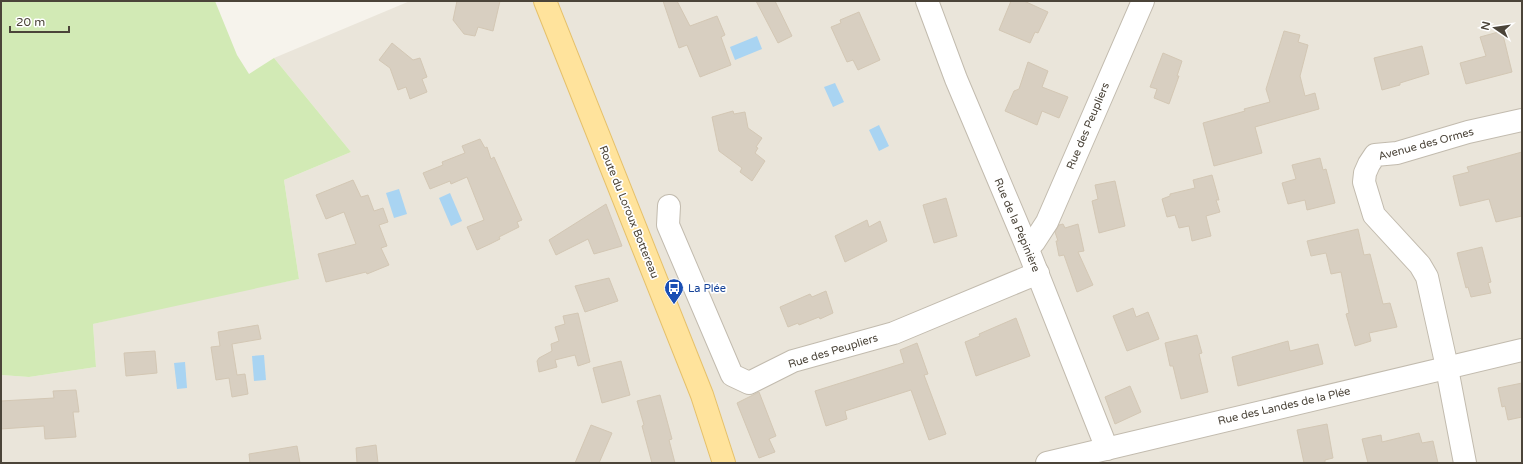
<svg xmlns="http://www.w3.org/2000/svg" width="1523" height="464" font-family="'Varela Round',sans-serif">
	<style>
		.residential { fill: #eae5da }
		.green { fill: #d2eab5 }
		.water { fill: #a9d4f2 }
		.building { fill: #d8cfc1; stroke: #d3c7b4 }
		.lines { fill: none; stroke-linecap: round; stroke-linejoin: round }
		.minor-casing { stroke: #c2bbae; stroke-width: 24 }
		.major-casing { stroke: #e6c16a; stroke-width: 24 }
		.minor { stroke: #fff; stroke-width: 22 }
		.major { stroke: #ffe39c; stroke-width: 22 }
		.labels { text-anchor: middle; dominant-baseline: central; stroke-width: 3.5; stroke-linejoin: round; paint-order: stroke }
		.street-label { font-size: 11px; fill: #4b4439; stroke: #fff }
		.transit-label { font-size: 11px; fill: #164399; stroke: #fff; text-anchor: start }
	</style>
	<rect width="100%" height="100%" fill="#f6f3ec"/>
	<!-- residential -->
	<path class="residential" d="M410,1H1522V463H1V375L29,377L96,367L93,324L208,297L299,279L284,180L351,152L274,58Z"/>
	<!-- green -->
	<path class="green" d="M1,1H215L237,55L249,74L274,58L351,152L284,180L299,279L93,324L96,367L29,377L1,375Z"/>
	<!-- water -->
	<g class="water">
		<path d="M757,36L762,49L735,60L730,47Z"/>
		<path d="M835,83L844,102L833,107L824,87Z"/>
		<path d="M879,125L889,146L879,151L869,130Z"/>
		<path d="M399,189L407,214L394,218L386,193Z"/>
		<path d="M450,193L462,221L451,226L439,198Z"/>
		<path d="M264,355L266,380L254,381L252,356Z"/>
		<path d="M185,362L187,388L177,389L174,363Z"/>
	</g>
	<!-- building -->
	<g class="building">
		<path d="M457,1H500L493,31L478,27L475,36L464,34L453,20Z"/>
		<path d="M663,1H677L690,26L717,16L725,35L721,37L731,65L700,77L687,45L679,48Z"/>
		<path d="M756,1H775L792,36L778,43Z"/>
		<path d="M1011,1H1024L1048,12L1038,33L1035,32L1030,43L999,30Z"/>
		<path d="M859,12L880,60L858,70L853,60L847,62L831,27L841,23L840,20Z"/>
		<path d="M1284,31L1300,35L1298,42L1308,45L1300,76L1305,96L1315,93L1319,109L1255,127L1262,153L1214,166L1203,123L1245,111L1244,109L1270,102L1266,89Z"/>
		<path d="M1502,31L1512,72L1466,84L1460,63L1486,56L1480,37Z"/>
		<path d="M392,43L413,60L420,58L427,77L422,79L427,92L410,99L406,87L398,90L390,68L379,60Z"/>
		<path d="M1422,46L1429,74L1400,83V85L1382,90L1374,58Z"/>
		<path d="M1163,53L1182,61L1177,76H1179L1169,104L1154,98L1157,89L1150,87Z"/>
		<path d="M1028,62L1048,71L1042,87L1068,97L1059,118L1042,111L1037,125L1005,111L1014,91L1019,89Z"/>
		<path d="M733,111L734,114L745,112L748,128L762,138L756,147L758,148L755,153L765,161L752,181L740,172L742,168L719,151L712,117Z"/>
		<path d="M480,139L485,148L487,147L491,159L494,157L522,220L517,222L519,227L499,237L500,239L490,244L477,250L467,227L484,220L467,177L451,184L450,181L430,189L423,173L443,165L442,162L465,153L462,146Z"/>
		<path d="M1522,152V216L1496,222L1489,199L1460,206L1453,176L1469,172L1467,167Z"/>
		<path d="M1320,158L1323,170L1326,169L1335,203L1307,210L1305,200L1288,204L1282,183L1296,179L1292,165Z"/>
		<path d="M1212,175L1219,200H1216L1220,212L1206,216L1211,236L1192,241L1189,226L1179,228L1175,215L1167,217L1162,199L1170,196V194L1195,188L1193,180Z"/>
		<path d="M353,180L361,197L368,195L374,211L383,208L388,222L379,225L387,246L381,248L389,265L367,274L366,272L326,282L318,254L356,244L344,212L326,219L316,195Z"/>
		<path d="M1115,181L1125,226L1099,233L1092,201L1098,199L1095,185Z"/>
		<path d="M946,198L957,236L934,243L923,205Z"/>
		<path d="M606,204L622,246L594,254L588,239L556,255L549,240Z"/>
		<path d="M867,220L869,227L880,221L887,241L845,262L835,236Z"/>
		<path d="M1063,224L1065,228L1078,224L1084,251L1078,252L1093,285L1077,292L1064,255L1059,256L1056,241H1058L1055,232L1059,225Z"/>
		<path d="M1358,229L1364,255L1370,254L1383,304L1390,303L1397,327L1369,333L1371,341L1355,346L1346,314L1349,313L1341,272L1331,274L1326,253L1311,256L1307,241Z"/>
		<path d="M1482,247L1491,282L1488,283L1491,293L1471,297L1468,287L1466,288L1457,253Z"/>
		<path d="M609,278L618,301L585,312L575,286Z"/>
		<path d="M826,291L833,313L820,319L819,317L799,325L798,323L788,327L780,307L810,294L812,297Z"/>
		<path d="M1133,308L1136,317L1148,312L1159,339L1127,351L1113,316Z"/>
		<path d="M578,313L590,362L578,366L575,355L555,360L557,367L539,372L537,361L539,358L552,351L551,344L559,341L555,327L565,324L563,316Z"/>
		<path d="M1016,318L1030,356L976,376L965,342L980,336L979,334Z"/>
		<path d="M258,325L261,339L232,344L237,375L245,374L248,394L232,397L229,378L216,380L211,347L220,346L218,332Z"/>
		<path d="M1197,335L1202,353L1199,354L1208,392L1181,399L1173,366H1170L1165,343Z"/>
		<path d="M1288,341L1290,351L1318,344L1323,364L1238,386L1232,357Z"/>
		<path d="M917,343L928,374L924,375L946,434L929,440L911,390L845,411L847,419L826,426L815,391L904,363L900,350Z"/>
		<path d="M155,351L157,373L126,376L124,353Z"/>
		<path d="M621,361L630,395L602,403L593,368Z"/>
		<path d="M1522,383V417L1508,420L1505,406L1502,407L1498,388Z"/>
		<path d="M1130,386L1141,412L1115,424L1105,397Z"/>
		<path d="M76,390L79,412H73L76,437L45,439L44,426L1,429V401L54,398L53,391Z"/>
		<path d="M759,392L776,436L769,439L775,452L759,458L737,403Z"/>
		<path d="M660,395L672,439L669,440L675,463H652L642,426L644,425L637,401Z"/>
		<path d="M1327,424L1333,458L1325,460V463H1304L1297,430Z"/>
		<path d="M591,425L612,433L599,463H575Z"/>
		<path d="M1419,433L1422,443L1433,441L1438,463H1368L1362,439L1381,435L1382,442Z"/>
		<path d="M376,445L378,463H357L356,448Z"/>
		<path d="M297,446L300,463H250L249,454Z"/>
	</g>
	<g class="lines">
		<!-- minor casing -->
		<g class="minor-casing">
			<g id="minor">
				<path d="M927,1L956,79L1027,247L1107,449"/>
				<path d="M669,206L668,225L732,375L749,383L793,361L894,333L1038,273"/>
				<path d="M1027,247L1034,242L1047,222L1143,1"/>
				<path d="M1047,463L1522,350"/>
				<path d="M1465,463L1445,358L1427,277L1420,265L1374,215L1364,182L1365,173L1369,164L1375,155L1397,153L1468,132L1522,120"/>
			</g>
		</g>
		<!-- major casing -->
		<g class="major-casing">
			<path id="major" d="M545,1L702,395L724,463"/>
		</g>
		<!-- minor -->
		<use href="#minor" class="minor"/>
		<!-- major -->
		<use href="#major" class="major"/>
	</g>
	<!-- icons -->
	<defs>
		<g id="bus-pin" transform="scale(1)"><path d="M0 17L-7.5 6A9.5 9.5 0 1 1 7.5 6Z" fill="#1a4fb4" stroke="#fff"/><path d="M-5-6H5V4H4V6H2V4H-2V6H-4V4H-5ZM-3.5-4V0h7V-4ZM-3.5 1.2v1.5H-2V1.2ZM2 1.2v1.5H3.5V1.2Z" fill="#fff"/></g>
	</defs>
	<g fill-rule="evenodd">
		<use href="#bus-pin" x="674" y="288"/>
	</g>
	<g class="labels">
		<!-- street labels -->
		<g class="street-label">
			<text transform="translate(1088 126) rotate(-67)">Rue des Peupliers</text>
			<text transform="translate(1426 144) rotate(-15)">Avenue des Ormes</text>
			<text transform="translate(629 212) rotate(68)">Route du Loroux Bottereau</text>
			<text transform="translate(1017 225) rotate(67)">Rue de la Pépinière</text>
			<text transform="translate(833 351) rotate(-17)">Rue des Peupliers</text>
			<text transform="translate(1284 406) rotate(-13)">Rue des Landes de la Plée</text>
		</g>
		<!-- transit labels -->
		<g class="transit-label">
			<text x="688" y="288">La Plée</text>
		</g>
	</g>
	<!-- border -->
	<rect width="1523" height="464" fill="none" stroke="#4b4439" stroke-width="4"/>
	<!-- north arrow -->
	<g transform="translate(1495 28) rotate(283)" stroke="#ffffff" stroke-width="3" paint-order="stroke">
	<path d="M0-3L7 15L0 10L-7 15Z" fill="#4b4439"/>
	<text y="-6" font-size="11" font-weight="bold" text-anchor="middle" fill="#4b4439">N</text>
	</g>
	<!-- scale -->
	<path d="M10 26v6h59v-6" fill="none" stroke="#4b4439" stroke-width="2"/>
	<text x="16" y="26" font-size="12" fill="#4b4439" stroke="#ffffff" stroke-width="3" paint-order="stroke">20 m</text>
</svg>
